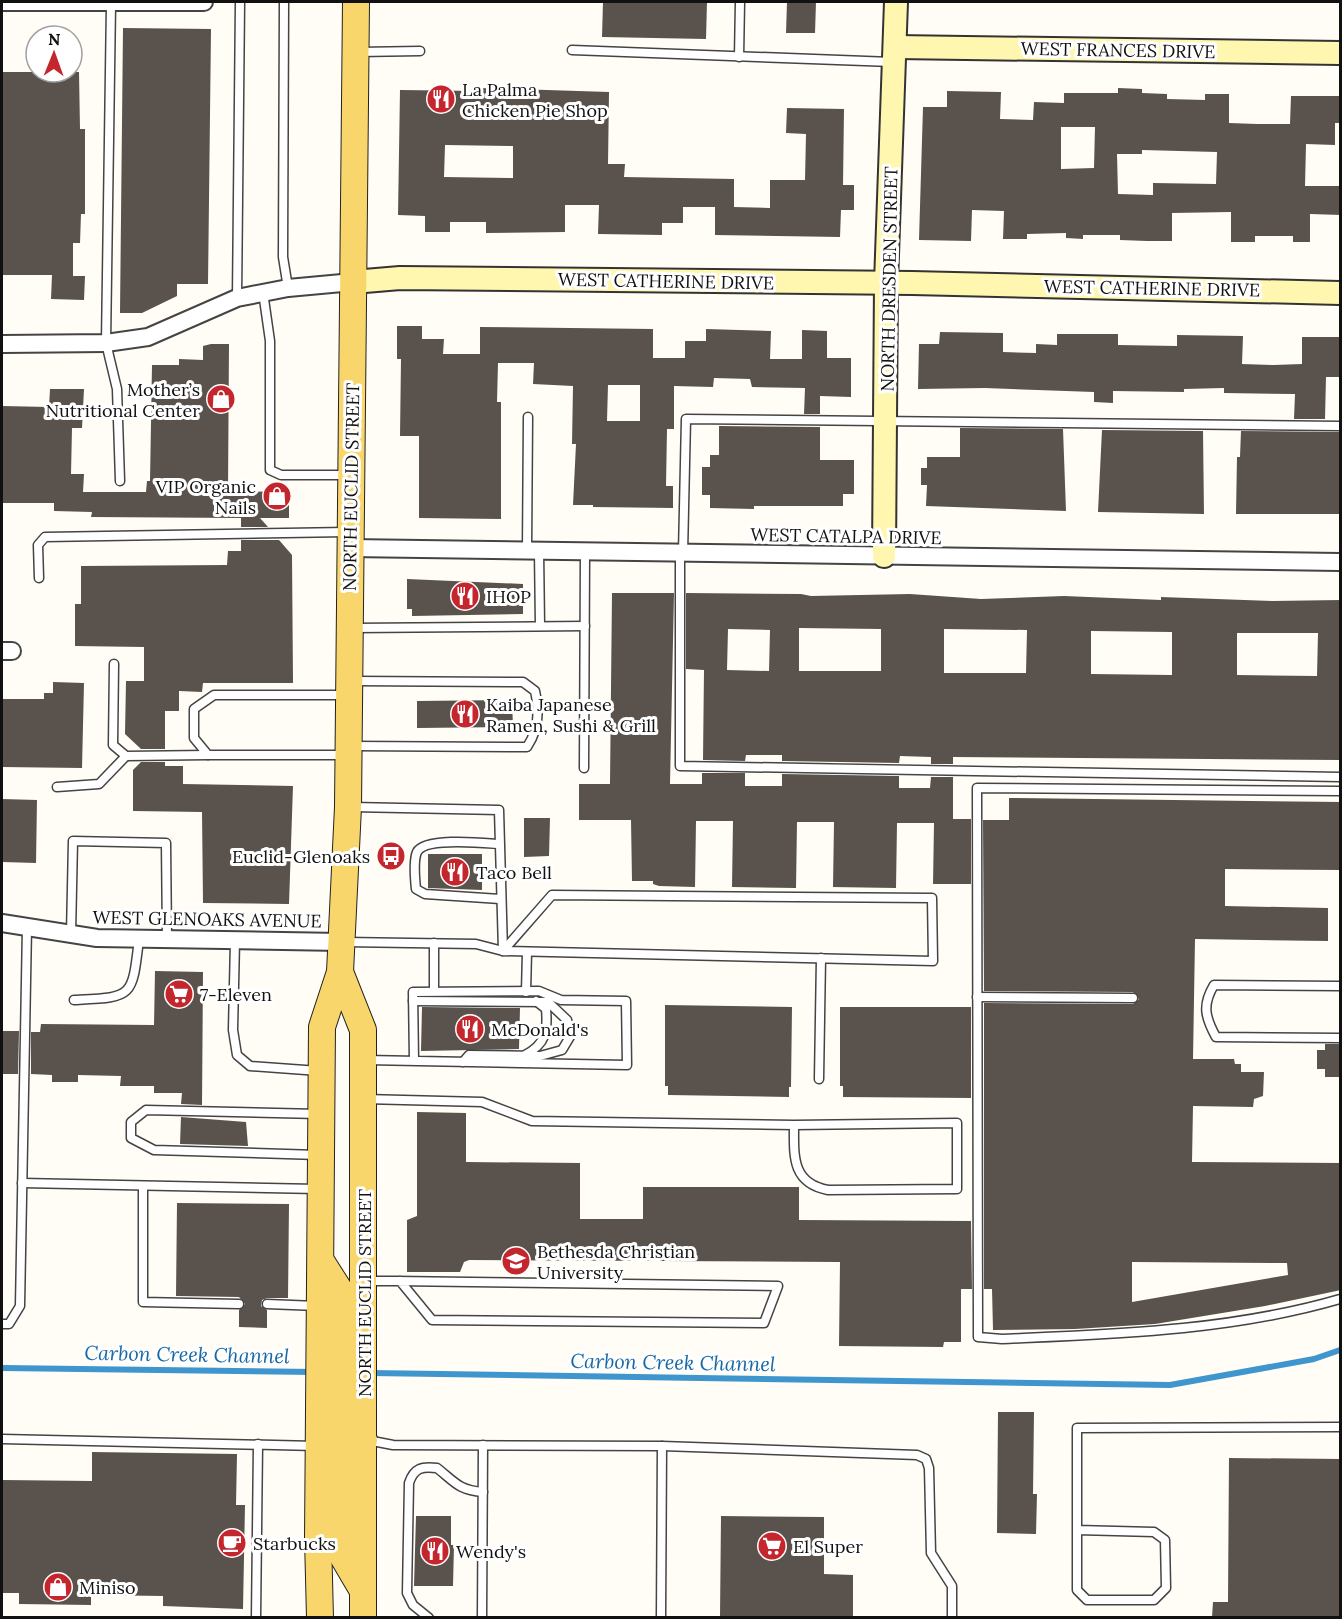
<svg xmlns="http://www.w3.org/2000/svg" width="1342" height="1619" font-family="Lora,serif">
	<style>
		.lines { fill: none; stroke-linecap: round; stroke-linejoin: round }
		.stream { stroke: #3f96cf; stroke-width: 6 }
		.building { fill: #5a524d; fill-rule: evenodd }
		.lane-casing { stroke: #444; stroke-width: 11 }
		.street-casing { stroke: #444; stroke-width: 20 }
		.secondary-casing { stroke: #333; stroke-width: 26 }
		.primary-casing { stroke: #222; stroke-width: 28 }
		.lane { stroke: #fff; stroke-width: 8 }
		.street { stroke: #fff; stroke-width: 16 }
		.secondary { stroke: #fff6b0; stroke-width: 22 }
		.primary { stroke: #f9d66b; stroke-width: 26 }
		.labels { text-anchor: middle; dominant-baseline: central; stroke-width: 6; stroke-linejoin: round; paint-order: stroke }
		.street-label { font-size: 18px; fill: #111; stroke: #fff }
		.poi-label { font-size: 18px; fill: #111; stroke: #fff; text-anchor: start }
		.water-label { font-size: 20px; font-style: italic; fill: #1768a6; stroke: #fff }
	</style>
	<rect width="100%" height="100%" fill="#fffdf5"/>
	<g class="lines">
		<!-- stream -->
		<g class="stream">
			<path d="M2,1368L315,1372"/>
			<path d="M370,1373L1170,1385L1314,1359L1340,1350"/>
		</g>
	</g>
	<!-- building -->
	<g class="building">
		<path d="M603,2H707L706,39L602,37Z"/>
		<path d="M787,2H816L815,33H786Z"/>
		<path d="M123,28L211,29L208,284H177V296L142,313H120Z"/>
		<path d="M2,72H79L80,129H85V214H81L80,243H73V276H85L84,300L51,299L52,275H2Z"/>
		<path d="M480,88L609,92L608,164H625L624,177L734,179V207L770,208V180H805L806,134L786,133L787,108L844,109L843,185H854V210H841L840,237L715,235V207H683V223H662V235L598,234L599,205H565V232L486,233V222H450V232H425V216L398,215L400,90L480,91ZM445,145L513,146V178L444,177Z"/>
		<path d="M1118,88L1142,89V93L1167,94V99L1205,100V94H1229V123L1257,124H1290L1291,96H1341V123H1335V145L1306,144L1305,186H1341V215L1310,214V242H1293V236H1255V242H1231V212L1172,213V241H1147L1120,240V235H1083V239L1066,238V233L1027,234V239H1003L1004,211L972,210L971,241L919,240L923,107H947V91L1001,92L1000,119L1033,120L1034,102L1064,103V93H1118ZM1061,127H1095L1094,168L1061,169ZM1142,150L1217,152L1216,184L1153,183V195L1118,194L1117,154H1142Z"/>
		<path d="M397,326H422V339H444L443,354H480V327L653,329V358H685V341H706V329L771,331L770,359H802V330L827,331V358H851V397L820,396V414H804L805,388L752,387L750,379L714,378L713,387L674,386V429H667L666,486H673V508L593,507V505H573L576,444H572L573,386L533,384L534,363H498L497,402H501V519L419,518V436H400L401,359H397ZM608,385H640V421H607Z"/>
		<path d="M940,332L1003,333V352L1036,353V344L1057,345V334H1118V345L1177,346V335L1243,336L1242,364L1274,365L1302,364V337H1341V377H1326L1325,419H1294L1295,394L1224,393V388L1184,389V392L1113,391V403L1094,402V392L985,388L918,389L919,344H939Z"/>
		<path d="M211,344H229L228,491L289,492V518H260L268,527H241V518L91,517L92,512L54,511V503H2V406L49,407L50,389H84L82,428H72L71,474H84L83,492H146L147,481H150L152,365H179V359L203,360V346Z"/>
		<path d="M719,426L820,427V460H854V494H843V506H754V509L710,508V495H702V467H710V455H719Z"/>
		<path d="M960,428L1063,429L1066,511L926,506L927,485H921V468H927V457H960Z"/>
		<path d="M1102,430L1203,431L1204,514L1098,512Z"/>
		<path d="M1241,431L1341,432V514H1236L1237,457H1240Z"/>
		<path d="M241,540H279L292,555L293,683H203L202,692L179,691V711H165V749H141L125,734L126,681H144V647L75,646V604H81V566L227,565L228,551H241Z"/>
		<path d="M407,579L523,584V614L412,616V609H407Z"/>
		<path d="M612,593H674L670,784H702V773H745V786H782V774L899,776V788H930L931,777H953V819H971V884H933L934,823H897L896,888L833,887L834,822H797L796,888L732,887L733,821H696L695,887L659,886L653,884V881H632L631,820H579V784H610Z"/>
		<path d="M686,593L801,594L811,596L910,594L981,599L1064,596L1161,600V597L1272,601L1341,600V760L953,757V764H931V757L900,756L899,763L782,761V755H746L745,761L703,760L704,670L686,669ZM799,628L881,629V671H799ZM728,629L770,630L769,671L727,670ZM944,629L1027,630L1026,673H944ZM1091,631L1172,632V675L1091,674ZM1237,633H1318L1317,676L1237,675Z"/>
		<path d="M53,682L84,683L82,768L2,767V699H44V693H53Z"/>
		<path d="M512,700L513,727L417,728V701Z"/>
		<path d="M141,762H165V766H183V784L293,786L289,904L203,903L202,812L133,811V770Z"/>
		<path d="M1009,798L1341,802V870L1225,869V906L1328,908V941L1195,939L1193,1059H1234L1235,1064H1241V1072H1264L1263,1096L1254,1099L1253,1107L1193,1106L1192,1162L1341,1163V1290L1265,1306L1155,1324L1075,1329L993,1330L992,1289H984V1003L1133,1004L1139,999L1133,992L984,991L983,820H1009ZM1132,1262L1287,1263L1288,1275L1132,1302Z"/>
		<path d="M2,799L37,800L36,863L2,862Z"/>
		<path d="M524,818H550L549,856L524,857Z"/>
		<path d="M428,854H482V890L428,888Z"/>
		<path d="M155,971L203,972L202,1105L181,1104L182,1093H154V1086H120L121,1076L78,1075V1082H52V1075L31,1074V1032H40L41,1024L154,1025Z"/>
		<path d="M665,1005L792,1007L791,1087H789V1097L668,1095V1086H665Z"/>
		<path d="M422,1007L520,1008L519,1049L421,1051Z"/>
		<path d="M840,1007H971V1098L843,1097V1086H840Z"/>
		<path d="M2,1031H19L18,1074H2Z"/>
		<path d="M1325,1044H1341V1077H1325V1069H1317V1050H1325Z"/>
		<path d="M417,1112L466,1113V1162L580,1163V1219H643V1187H799V1220L971,1221L972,1289H961V1342H944L943,1347L839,1346L840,1262L469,1260L464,1262L460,1272H407V1220L417,1216Z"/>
		<path d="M181,1117L246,1122L248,1146L180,1144Z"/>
		<path d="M177,1203L289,1204L288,1298H267L262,1300L261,1306L267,1310V1328L239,1327V1310L245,1304L239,1297L176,1296Z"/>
		<path d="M998,1412H1034L1033,1494H1037L1036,1534L997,1533Z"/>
		<path d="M92,1452L237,1454L236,1505H245L243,1609L163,1606V1596L91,1595V1605L19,1604V1593H2V1480L92,1481Z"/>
		<path d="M1229,1458L1341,1459V1617H1212L1213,1602H1228Z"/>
		<path d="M416,1516H451V1545H454L453,1586H414Z"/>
		<path d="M721,1516L824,1517V1574L853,1575V1617H720Z"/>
	</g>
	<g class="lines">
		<!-- lane casing -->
		<g class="lane-casing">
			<g id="lane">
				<path d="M284,2L283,257L288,288"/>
				<path d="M111,4L106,343L117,389L120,481"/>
				<path d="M572,50L892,62"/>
				<path d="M358,52L420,51"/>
				<path d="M739,57L740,2"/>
				<path d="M263,292L270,341V470L281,475H348"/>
				<path d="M237,298L240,2"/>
				<path d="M527,551L528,417"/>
				<path d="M539,551L540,626"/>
				<path d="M680,553V766L1340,777"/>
				<path d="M683,553L686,419L1340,426"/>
				<path d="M39,578L38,545L45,537L347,532"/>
				<path d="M353,628L585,626"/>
				<path d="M114,664L113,745L126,756L208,755"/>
				<path d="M352,746L527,747C539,729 540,711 535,691L523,682L353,681"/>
				<path d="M345,755H208L194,738V709L214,695H346"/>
				<path d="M584,768L585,552"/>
				<path d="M57,787L99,784L126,756"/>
				<path d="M1340,791L977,788L978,1337L1002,1339C1116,1334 1230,1331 1340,1299"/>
				<path d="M352,807L499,810L503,951"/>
				<path d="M499,844C484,843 425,837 417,852C413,861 415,879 416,889L425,894L500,899"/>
				<path d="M71,934L73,841L166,843L167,940"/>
				<path d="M235,941L233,1030L237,1055L250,1066L319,1071"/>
				<path d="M345,942L476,944L503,951L933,961L932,898L552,895L503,951"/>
				<path d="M434,943V991"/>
				<path d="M1340,986L1214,985C1202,1005 1205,1017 1216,1037L1340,1038"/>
				<path d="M526,992L527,952"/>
				<path d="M977,997L1133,998"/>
				<path d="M74,1000C133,997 132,999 139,939"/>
				<path d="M413,1001L548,1002L567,1020L571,1035L562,1050L540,1056L469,1055L463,1062"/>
				<path d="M525,1055C546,1044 548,1031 546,1009L536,1001"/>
				<path d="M366,1060L627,1065L626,1001L561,1000L539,991L413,992L414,1061"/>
				<path d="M819,1079L821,958"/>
				<path d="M364,1099L482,1102L532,1121L794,1125L957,1123V1189L828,1190C791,1183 794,1155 794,1125"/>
				<path d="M318,1155L154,1150L131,1138V1122L146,1110L319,1114"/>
				<path d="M22,1183L318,1189"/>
				<path d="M143,1186V1302L239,1304"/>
				<path d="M365,1281H394L778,1286L764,1323L432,1320L400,1281"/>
				<path d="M267,1304L317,1306"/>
				<path d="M2,1324H9L20,1306L27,927"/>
				<path d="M2,1439L316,1446"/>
				<path d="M367,1440L393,1445L662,1446L917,1455L926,1459L929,1468L931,1553L952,1586V1618"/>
				<path d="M1077,1530L1154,1532L1165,1540L1166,1588L1154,1600H1087L1077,1590V1428L1340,1427"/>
				<path d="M256,1618L258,1444"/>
				<path d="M429,1618L413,1605L407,1593L409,1483C414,1468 422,1466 437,1468C455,1482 458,1490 483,1492"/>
				<path d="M482,1618L483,1445"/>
				<path d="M661,1618L662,1446"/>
			</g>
		</g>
		<!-- street casing -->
		<g class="street-casing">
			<g id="street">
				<path d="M2,2H204"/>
				<path d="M2,344L106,343L148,337L237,298L288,288L353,282"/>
				<path d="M350,548L1340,562"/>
				<path d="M2,651H12"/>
				<path d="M2,923L97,938L341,942"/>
			</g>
		</g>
		<!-- secondary casing -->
		<g class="secondary-casing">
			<g id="secondary">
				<path d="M896,47L1340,53"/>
				<path d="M353,282L400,278L912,283L1340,293"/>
				<path d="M884,556L886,283L896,2"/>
			</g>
		</g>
		<!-- primary casing -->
		<g class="primary-casing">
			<g id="primary">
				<path d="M340,972L363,1030V1618"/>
				<path d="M321,1261L342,1294L341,1418L344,1430L364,1440"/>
				<path d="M319,1446H333L339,1451L343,1557L363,1591"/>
				<path d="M320,1618L318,1539L322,1027L340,972L348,807L356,2"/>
			</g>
		</g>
		<!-- lane -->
		<use href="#lane" class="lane"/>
		<!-- street -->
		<use href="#street" class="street"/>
		<!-- secondary -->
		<use href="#secondary" class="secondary"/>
		<!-- primary -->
		<use href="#primary" class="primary"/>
	</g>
	<!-- icons -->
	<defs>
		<g id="restaurant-disc" transform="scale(1.5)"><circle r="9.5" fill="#c4262e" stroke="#fff"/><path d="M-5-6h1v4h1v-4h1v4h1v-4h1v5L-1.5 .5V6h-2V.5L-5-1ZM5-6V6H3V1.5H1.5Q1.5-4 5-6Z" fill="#fff"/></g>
		<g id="shop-disc" transform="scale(1.5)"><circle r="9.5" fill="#c4262e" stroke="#fff"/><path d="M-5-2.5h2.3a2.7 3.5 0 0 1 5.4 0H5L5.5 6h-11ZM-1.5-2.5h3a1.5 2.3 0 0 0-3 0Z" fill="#fff"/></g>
		<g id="bus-disc" transform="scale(1.5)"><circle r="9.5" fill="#c4262e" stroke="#fff"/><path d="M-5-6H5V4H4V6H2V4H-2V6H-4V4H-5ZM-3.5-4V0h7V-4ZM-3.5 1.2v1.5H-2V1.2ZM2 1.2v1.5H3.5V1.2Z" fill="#fff"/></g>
		<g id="supermarket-disc" transform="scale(1.5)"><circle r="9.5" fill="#c4262e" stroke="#fff"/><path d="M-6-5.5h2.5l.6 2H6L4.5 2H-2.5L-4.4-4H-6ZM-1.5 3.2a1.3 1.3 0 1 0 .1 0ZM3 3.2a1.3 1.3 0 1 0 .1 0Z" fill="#fff"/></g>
		<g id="school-disc" transform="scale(1.5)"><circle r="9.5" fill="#c4262e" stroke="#fff"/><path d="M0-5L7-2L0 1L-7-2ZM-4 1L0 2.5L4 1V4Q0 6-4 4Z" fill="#fff"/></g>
		<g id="cafe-disc" transform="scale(1.5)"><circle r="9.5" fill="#c4262e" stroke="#fff"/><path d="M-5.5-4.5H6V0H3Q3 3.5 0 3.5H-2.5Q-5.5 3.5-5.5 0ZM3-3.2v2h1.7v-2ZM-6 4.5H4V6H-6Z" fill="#fff"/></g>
	</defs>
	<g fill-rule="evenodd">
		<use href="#restaurant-disc" x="441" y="99"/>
		<use href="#shop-disc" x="221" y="399"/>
		<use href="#shop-disc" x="277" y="496"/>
		<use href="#restaurant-disc" x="465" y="596"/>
		<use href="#restaurant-disc" x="465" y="714"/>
		<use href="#bus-disc" x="391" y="856"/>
		<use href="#restaurant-disc" x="455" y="872"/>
		<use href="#supermarket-disc" x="179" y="994"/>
		<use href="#restaurant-disc" x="470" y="1029"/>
		<use href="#school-disc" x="516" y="1261"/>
		<use href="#cafe-disc" x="232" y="1543"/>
		<use href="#supermarket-disc" x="772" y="1546"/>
		<use href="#restaurant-disc" x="435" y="1551"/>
		<use href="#shop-disc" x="58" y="1587"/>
	</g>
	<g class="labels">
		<!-- street labels -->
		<g class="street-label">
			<text transform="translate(1118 50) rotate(1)">WEST FRANCES DRIVE</text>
			<text transform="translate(889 279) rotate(-89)">NORTH DRESDEN STREET</text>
			<text transform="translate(666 281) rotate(1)">WEST CATHERINE DRIVE</text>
			<text transform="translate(1152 288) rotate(1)">WEST CATHERINE DRIVE</text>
			<text transform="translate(351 487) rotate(-89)">NORTH EUCLID STREET</text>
			<text transform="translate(846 536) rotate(1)">WEST CATALPA DRIVE</text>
			<text transform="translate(207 919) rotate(1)">WEST GLENOAKS AVENUE</text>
			<text transform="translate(364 1293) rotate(-90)">NORTH EUCLID STREET</text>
		</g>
		<!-- poi labels -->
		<g class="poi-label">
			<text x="462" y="89">La Palma<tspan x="462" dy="21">Chicken Pie Shop</tspan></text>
			<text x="200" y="389" text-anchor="end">Mother’s<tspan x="200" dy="21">Nutritional Center</tspan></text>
			<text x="256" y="486" text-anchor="end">VIP Organic<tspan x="256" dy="21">Nails</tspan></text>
			<text x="486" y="596">IHOP</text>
			<text x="486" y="704">Kaiba Japanese<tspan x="486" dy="21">Ramen, Sushi &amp; Grill</tspan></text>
			<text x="370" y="856" text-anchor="end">Euclid-Glenoaks</text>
			<text x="476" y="872">Taco Bell</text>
			<text x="200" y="994">7-Eleven</text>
			<text x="491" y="1029">McDonald's</text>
			<text x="537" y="1251">Bethesda Christian<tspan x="537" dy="21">University</tspan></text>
			<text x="253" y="1543">Starbucks</text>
			<text x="793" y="1546">El Super</text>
			<text x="456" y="1551">Wendy's</text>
			<text x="79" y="1587">Miniso</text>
		</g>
		<!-- water labels -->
		<g class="water-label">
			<text transform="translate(187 1354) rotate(1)">Carbon Creek Channel</text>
			<text transform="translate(673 1362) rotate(1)">Carbon Creek Channel</text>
		</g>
	</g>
	<!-- border -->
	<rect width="1342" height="1619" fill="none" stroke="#111111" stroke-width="6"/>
	<!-- north arrow -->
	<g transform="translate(54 54) rotate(1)"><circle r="28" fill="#ffffff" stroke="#a0a0a0" stroke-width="1.5"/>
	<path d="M0-4.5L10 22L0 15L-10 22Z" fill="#c4262e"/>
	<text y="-9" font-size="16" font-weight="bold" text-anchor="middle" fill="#111111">N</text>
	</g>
</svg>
